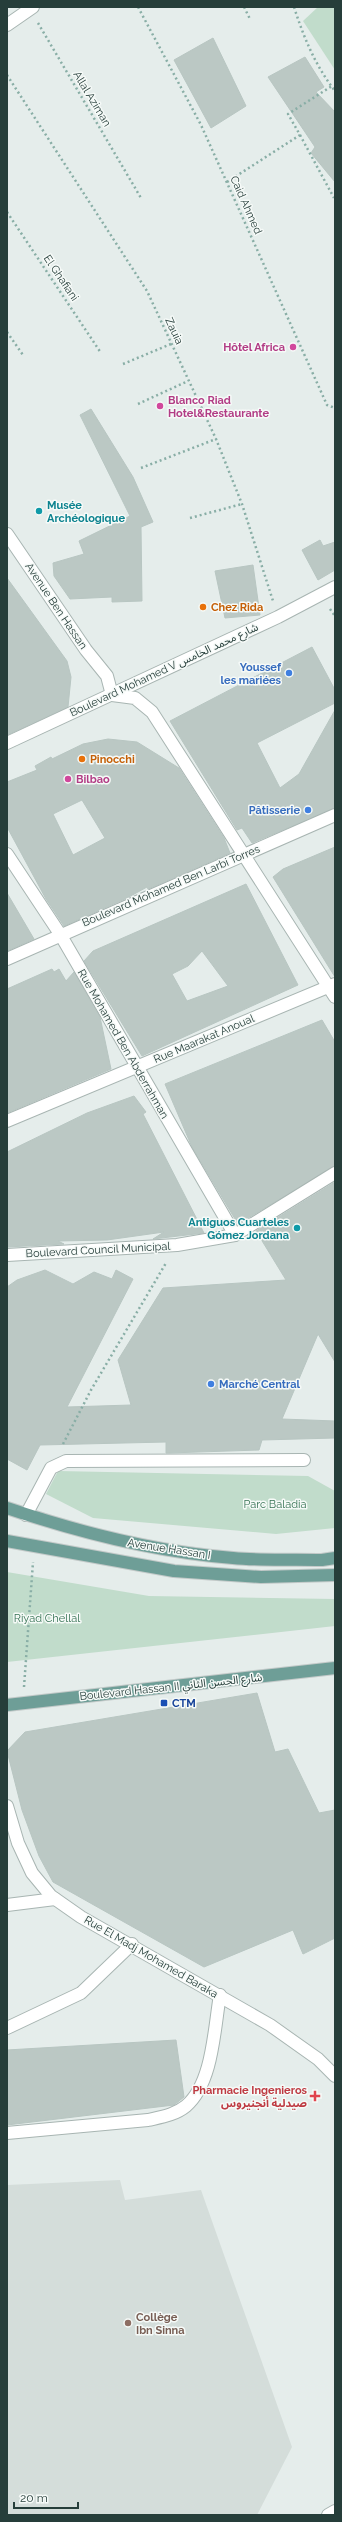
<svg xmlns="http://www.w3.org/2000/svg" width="342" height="2522" font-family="Raleway,'Noto Sans Arabic',sans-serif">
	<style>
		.built { fill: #d4ddda }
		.green { fill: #c1dccb }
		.building { fill: #bbc8c4; stroke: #b8c6c2; fill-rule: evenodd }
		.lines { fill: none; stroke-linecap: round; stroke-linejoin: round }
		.minor-casing { stroke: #a8b5b2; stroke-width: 14 }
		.major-casing { stroke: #c2c9c8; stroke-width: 14 }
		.path { stroke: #89aea6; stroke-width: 2.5; stroke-dasharray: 2 3; stroke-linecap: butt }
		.minor { stroke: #fff; stroke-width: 12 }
		.major { stroke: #6e9e97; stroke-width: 12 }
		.hotel-dot { fill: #d1479c; stroke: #f6faf8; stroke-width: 1.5 }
		.culture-dot { fill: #0f9aa8; stroke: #f6faf8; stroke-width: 1.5 }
		.food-dot { fill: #e8710a; stroke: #f6faf8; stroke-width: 1.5 }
		.shop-dot { fill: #3f7fe0; stroke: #f6faf8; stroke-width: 1.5 }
		.transit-dot { fill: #1a4fb4; stroke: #f6faf8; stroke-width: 1.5 }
		.health-dot { fill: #e0444e; stroke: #f6faf8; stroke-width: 1.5 }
		.education-dot { fill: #8d6e63; stroke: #f6faf8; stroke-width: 1.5 }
		.labels { text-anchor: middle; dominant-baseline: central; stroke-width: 3; stroke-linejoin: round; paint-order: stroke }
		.street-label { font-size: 11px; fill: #263e3a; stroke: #f6faf8 }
		.hotel-label { font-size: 11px; font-weight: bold; fill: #b23c85; stroke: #f6faf8; text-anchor: start }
		.culture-label { font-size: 11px; font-weight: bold; fill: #0d838f; stroke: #f6faf8; text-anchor: start }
		.food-label { font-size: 11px; font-weight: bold; fill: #c56008; stroke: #f6faf8; text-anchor: start }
		.shop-label { font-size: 11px; font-weight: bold; fill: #366cbe; stroke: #f6faf8; text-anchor: end }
		.park-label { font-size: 11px; fill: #347152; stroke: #f6faf8 }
		.transit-label { font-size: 11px; font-weight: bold; fill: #164399; stroke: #f6faf8; text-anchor: start }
		.health-label { font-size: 11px; font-weight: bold; fill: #be3a42; stroke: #f6faf8; text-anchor: end }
		.education-label { font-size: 11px; font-weight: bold; fill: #785e54; stroke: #f6faf8; text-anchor: start }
	</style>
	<rect width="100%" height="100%" fill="#e5edeb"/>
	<!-- built -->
	<path class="built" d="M120,2180L125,2200L201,2190L292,2447L257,2515H7V2185Z"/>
	<!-- green -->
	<g class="green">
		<path d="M318,7H335V70L303,21Z"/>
		<path d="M58,1471L308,1476L335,1491V1528L276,1534L93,1518L46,1494Z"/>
		<path d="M7,1572L149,1596L335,1599V1626L7,1662Z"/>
	</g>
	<!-- building -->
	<g class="building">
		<path d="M213,38L246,106L211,128L174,60Z"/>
		<path d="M305,57L324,87L316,92L335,112V182L311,153L315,147L268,77Z"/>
		<path d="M91,409L133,477L153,522L141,527L142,601L112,602V597L70,599L54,576L53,563L84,554L79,541L130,516L80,415Z"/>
		<path d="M320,540L323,546L335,542V570L318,580L302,550Z"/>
		<path d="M253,565L260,615L225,618L215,571Z"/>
		<path d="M7,578L67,661L71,677L68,707L7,735Z"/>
		<path d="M312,647L335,690V703L257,743L280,788L299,774L335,710V808L252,843L242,828L237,830L170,721Z"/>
		<path d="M108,739L137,742L179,768L224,838L230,853L148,889L147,887L127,898L64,926L46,899L7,827V782L37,770L35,766L51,757L52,759L83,744ZM82,800L105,838L73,855L53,814Z"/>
		<path d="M335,847V977L273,877L283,869Z"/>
		<path d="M246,884L298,985L142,1056L84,961L93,951ZM202,951L228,986L187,1001L172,974L188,966Z"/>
		<path d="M7,893L34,939L7,951Z"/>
		<path d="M52,969L54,972L59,969L66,981L74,972L100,1017L111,1069L7,1113V989Z"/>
		<path d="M322,1020L335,1042V1166L238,1224L192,1147L165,1084Z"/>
		<path d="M134,1096L146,1112L143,1114L204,1233L153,1239L164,1232L107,1240L58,1241L64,1244L7,1247V1152L87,1113Z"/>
		<path d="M335,1182V1362L318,1334L282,1419L335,1421V1438L262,1440L259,1450L169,1453H166V1442L40,1445L27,1470L7,1459V1287L17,1280L45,1270L73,1284L94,1272L112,1279L116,1270L133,1279L67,1407L131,1405L118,1360L163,1288L286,1280L256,1231Z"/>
		<path d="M257,1693L275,1752L288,1749L319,1813L335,1810V1938L303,1954L293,1930L204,1967L53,1882L39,1856L22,1810L7,1751L25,1732Z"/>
		<path d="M176,2040L184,2097L174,2105L7,2125V2050Z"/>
	</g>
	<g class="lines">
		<!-- minor casing -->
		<g class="minor-casing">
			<g id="minor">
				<path d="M7,25L33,7"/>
				<path d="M7,534L86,650L107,676L112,695L135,698L152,712L335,997"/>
				<path d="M7,743L278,617L335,587"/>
				<path d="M7,854L60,934L235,1235"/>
				<path d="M7,959L335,815"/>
				<path d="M7,1121L335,984"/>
				<path d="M7,1255L177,1245L235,1235L335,1173"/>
				<path d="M26,1515L51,1468L66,1461L304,1460"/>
				<path d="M7,1806L18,1843L32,1873L51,1896L81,1917L270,2025L318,2059L335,2076"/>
				<path d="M7,1905L55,1899"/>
				<path d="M7,2028L81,1993L132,1944"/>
				<path d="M7,2133L148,2120C161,2117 175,2115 186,2106C213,2083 214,2029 220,1995"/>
				<path d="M328,2515L335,2511"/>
			</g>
		</g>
		<!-- major casing -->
		<g class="major-casing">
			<g id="major">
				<path d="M7,1508C81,1533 155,1552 233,1558C262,1561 292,1559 322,1560L335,1558"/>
				<path d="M7,1541L174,1571L261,1577L335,1575"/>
				<path d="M7,1705L335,1668"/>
			</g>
		</g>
		<!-- path -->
		<g class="path">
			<path d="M138,7L201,125L327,405L335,408"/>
			<path d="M244,7L250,19"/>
			<path d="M294,7C304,38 315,65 335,91"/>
			<path d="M38,23L141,198"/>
			<path d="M7,75L147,291L216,439L242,504L273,601"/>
			<path d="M300,135L334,198"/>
			<path d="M227,182L300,135L288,114L332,86"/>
			<path d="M7,212L101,353"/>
			<path d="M7,332L23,355"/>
			<path d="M123,364L171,344"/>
			<path d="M138,404L188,381"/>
			<path d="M141,468L216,439"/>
			<path d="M190,518L242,504"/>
			<path d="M330,609L335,616"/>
			<path d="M63,1444L91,1390L166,1263"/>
			<path d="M24,1687L33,1562"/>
		</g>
		<!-- minor -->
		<use href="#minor" class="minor"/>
		<!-- major -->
		<use href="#major" class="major"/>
	</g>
	<!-- markers -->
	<g class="hotel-dot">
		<circle cx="293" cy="347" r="4"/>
		<circle cx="160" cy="406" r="4"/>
		<circle cx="68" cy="779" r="4"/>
	</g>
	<g class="culture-dot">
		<circle cx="39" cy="511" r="4"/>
		<circle cx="297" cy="1228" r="4"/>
	</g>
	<g class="food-dot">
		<circle cx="203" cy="607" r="4"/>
		<circle cx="82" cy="759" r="4"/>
	</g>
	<g class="shop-dot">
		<circle cx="289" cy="673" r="4"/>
		<circle cx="308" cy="810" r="4"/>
		<circle cx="211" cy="1384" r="4"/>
	</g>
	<rect class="transit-dot" x="160" y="1699" width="8" height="8" rx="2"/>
	<path class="health-dot" d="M313 2090h4v4h4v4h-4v4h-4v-4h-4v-4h4z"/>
	<circle class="education-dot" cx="128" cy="2323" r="4"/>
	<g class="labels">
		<!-- street labels -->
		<g class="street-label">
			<text transform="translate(92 99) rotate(59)">Allal Aziman</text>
			<text transform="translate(246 205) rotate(66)">Caid Ahmed</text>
			<text transform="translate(61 278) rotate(56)">El Ghafiani</text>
			<text transform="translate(174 331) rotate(65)">Zauia</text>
			<text transform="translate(56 606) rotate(56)">Avenue Ben Hassan</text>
			<text transform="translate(164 670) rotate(-25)">Boulevard Mohamed V شارع محمد الخامس</text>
			<text transform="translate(171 886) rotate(-23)">Boulevard Mohamed Ben Larbi Torres</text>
			<text transform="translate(204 1039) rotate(-23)">Rue Maarakat Anoual</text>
			<text transform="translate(123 1044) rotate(60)">Rue Mohamed Ben Abderrahman</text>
			<text transform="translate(98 1250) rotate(-3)">Boulevard Council Municipal</text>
			<text transform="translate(169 1549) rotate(9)">Avenue Hassan I</text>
			<text transform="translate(171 1687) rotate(-6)">Boulevard Hassan II شارع الحسن الثاني</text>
			<text transform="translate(151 1957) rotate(30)">Rue El Madj Mohamed Baraka</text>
		</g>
		<!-- hotel labels -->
		<g class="hotel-label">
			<text x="285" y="347" text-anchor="end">Hôtel Africa</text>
			<text x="168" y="400">Blanco Riad<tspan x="168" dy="13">Hotel&amp;Restaurante</tspan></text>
			<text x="76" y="779">Bilbao</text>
		</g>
		<!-- culture labels -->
		<g class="culture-label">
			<text x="47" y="505">Musée<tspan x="47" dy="13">Archéologique</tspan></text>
			<text x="289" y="1222" text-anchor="end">Antiguos Cuarteles<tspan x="289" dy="13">Gómez Jordana</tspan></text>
		</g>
		<!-- food labels -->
		<g class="food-label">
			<text x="211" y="607">Chez Rida</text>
			<text x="90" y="759">Pinocchi</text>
		</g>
		<!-- shop labels -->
		<g class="shop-label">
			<text x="281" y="667">Youssef<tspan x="281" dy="13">les mariées</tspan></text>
			<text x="300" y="810">Pâtisserie</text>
			<text x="219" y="1384" text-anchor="start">Marché Central</text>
		</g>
		<!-- park labels -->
		<g class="park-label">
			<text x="275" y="1504">Parc Baladia</text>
			<text x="47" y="1618">Riyad Chellal</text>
		</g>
		<!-- transit labels -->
		<g class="transit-label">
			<text x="172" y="1703">CTM</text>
		</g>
		<!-- health labels -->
		<g class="health-label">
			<text x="307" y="2090">Pharmacie Ingenieros<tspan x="307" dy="13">صيدلية أنجنيروس</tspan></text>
		</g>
		<!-- education labels -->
		<g class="education-label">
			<text x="136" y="2317">Collège<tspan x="136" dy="13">Ibn Sinna</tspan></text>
		</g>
	</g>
	<!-- border -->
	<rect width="342" height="2522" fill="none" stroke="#263e3a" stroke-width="16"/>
	<!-- scale -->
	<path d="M14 2502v6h64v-6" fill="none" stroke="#263e3a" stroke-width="2"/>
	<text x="20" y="2502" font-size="12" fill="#263e3a" stroke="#f6faf8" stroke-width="3" paint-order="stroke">20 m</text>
</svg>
